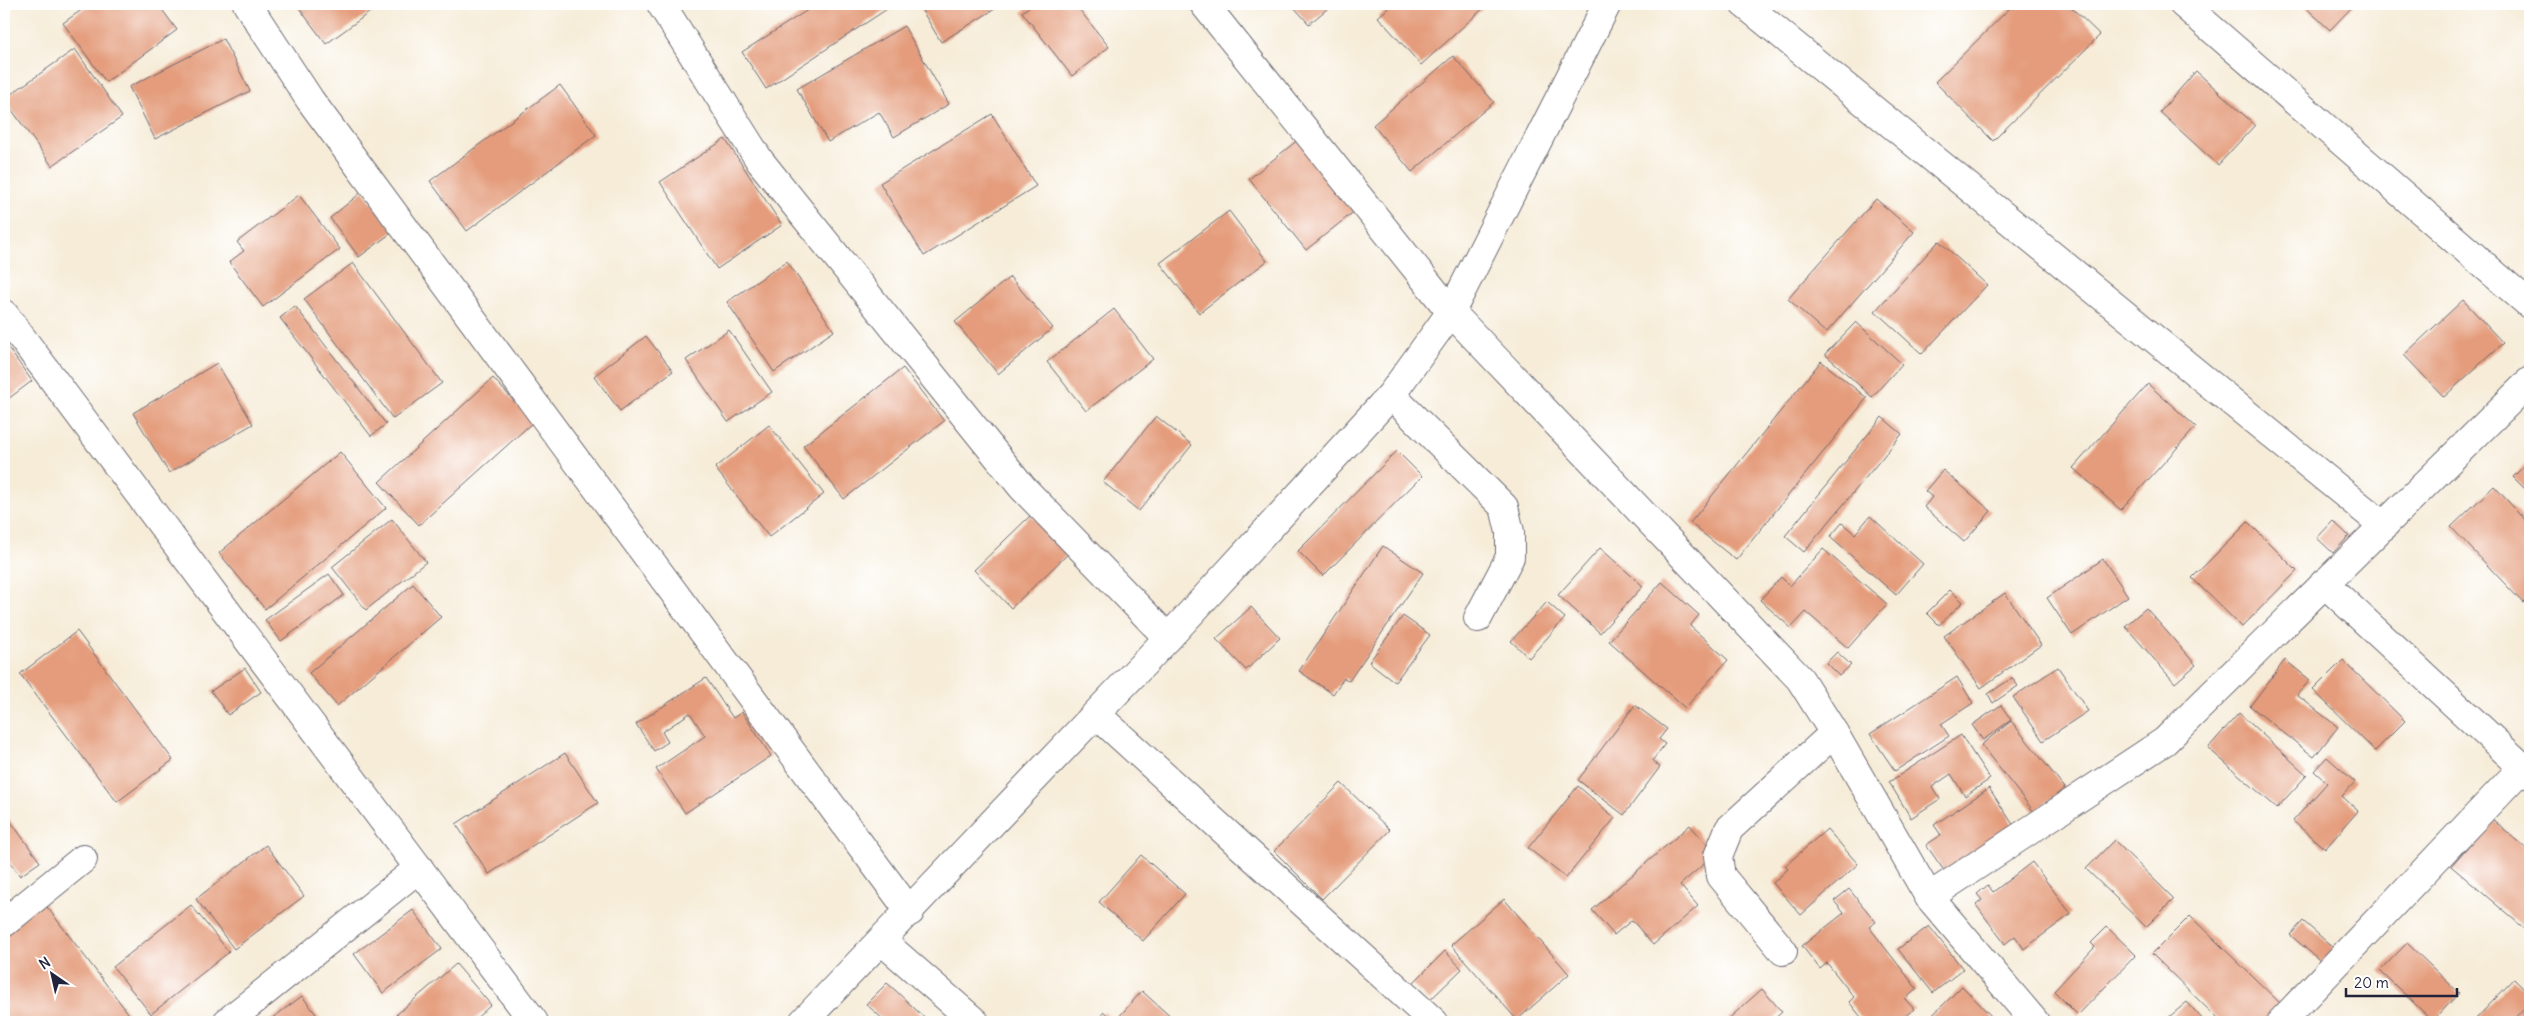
<svg xmlns="http://www.w3.org/2000/svg" width="2534" height="1026" font-family="Delius,sans-serif">
	<style>
		.building { fill: #e49c7c }
		.lines { fill: none; stroke-linecap: round; stroke-linejoin: round }
		.minor-casing { stroke: #6c6972; stroke-width: 30 }
		.minor { stroke: #fff; stroke-width: 28 }
	</style>
	<rect width="100%" height="100%" fill="#fff"/>
	<filter id="ink" filterUnits="userSpaceOnUse"><feTurbulence type="fractalNoise" baseFrequency=".02" numOctaves="2"/><feDisplacementMap in="SourceGraphic" scale="10" xChannelSelector="R" yChannelSelector="G"/><feConvolveMatrix kernelMatrix="1 2 1 2 8 2 1 2 1" color-interpolation-filters="sRGB"/></filter>
	<filter id="wash" filterUnits="userSpaceOnUse"><feTurbulence type="fractalNoise" baseFrequency=".0096" numOctaves="4" result="noise"/><feDisplacementMap in="SourceGraphic" scale="20" xChannelSelector="R" yChannelSelector="G"/><feGaussianBlur stdDeviation="1.12" result="paint"/><feColorMatrix in="noise" values="0 0 0 0 0 0 0 0 0 0 0 0 0 0 0 0 0 1.4 0 .05"/><feComposite in="paint" operator="in"/></filter>
	<g filter="url(#wash)">
		<rect width="100%" height="100%" fill="#f6ecd8"/>
		<g id="blocks">
			<!-- building -->
			<g class="building">
				<path d="M90,4H158L177,30L106,82L63,23Z"/>
				<path d="M296,4H381L326,44Z"/>
				<path d="M817,4H884L887,9L766,89L742,52Z"/>
				<path d="M918,4H1003L941,42Z"/>
				<path d="M1033,4H1075L1109,47L1072,76L1022,12Z"/>
				<path d="M1291,4H1333L1309,24Z"/>
				<path d="M1393,4H1488L1421,65L1378,17Z"/>
				<path d="M2014,4H2068L2100,35L1993,141L1935,82Z"/>
				<path d="M2302,4H2355L2330,30Z"/>
				<path d="M904,26L949,104L894,137L879,112L828,142L797,89Z"/>
				<path d="M223,39L250,91L155,139L129,87Z"/>
				<path d="M75,49L122,117L52,166L4,99Z"/>
				<path d="M1453,56L1494,102L1412,172L1373,125Z"/>
				<path d="M2196,71L2255,125L2218,165L2160,112Z"/>
				<path d="M560,85L596,135L467,231L430,181Z"/>
				<path d="M992,114L1036,186L924,256L880,183Z"/>
				<path d="M1304,135L1361,206L1306,250L1249,179Z"/>
				<path d="M725,139L782,225L717,269L660,182Z"/>
				<path d="M363,191L394,231L359,257L330,218Z"/>
				<path d="M299,195L340,249L263,307L229,262L244,251L237,242Z"/>
				<path d="M1876,199L1914,232L1826,333L1788,299Z"/>
				<path d="M1229,211L1267,261L1199,313L1160,263Z"/>
				<path d="M1939,241L1987,285L1922,354L1875,311Z"/>
				<path d="M787,261L834,331L774,372L727,302Z"/>
				<path d="M353,263L442,383L393,419L304,299Z"/>
				<path d="M1010,277L1053,328L998,374L955,322Z"/>
				<path d="M2463,300L2503,343L2444,397L2404,355Z"/>
				<path d="M295,306L386,424L371,436L280,318Z"/>
				<path d="M1114,309L1153,359L1086,411L1047,362Z"/>
				<path d="M1856,322L1902,364L1872,397L1825,354Z"/>
				<path d="M729,330L772,392L728,422L686,360Z"/>
				<path d="M646,336L673,371L620,411L594,376Z"/>
				<path d="M4,342L32,381L4,402Z"/>
				<path d="M1821,361L1867,398L1736,560L1690,523Z"/>
				<path d="M217,363L253,424L169,473L133,413Z"/>
				<path d="M903,368L944,421L844,499L803,446Z"/>
				<path d="M493,378L533,422L419,525L379,482Z"/>
				<path d="M2148,384L2196,427L2121,510L2073,468Z"/>
				<path d="M1156,416L1192,445L1139,511L1103,482Z"/>
				<path d="M1882,417L1902,434L1804,552L1785,536Z"/>
				<path d="M769,425L824,494L769,537L715,468Z"/>
				<path d="M1397,451L1422,476L1323,576L1298,551Z"/>
				<path d="M340,452L386,508L265,609L219,553Z"/>
				<path d="M2530,460V494L2513,477Z"/>
				<path d="M1943,470L1991,511L1964,542L1924,507L1932,497L1925,491Z"/>
				<path d="M2494,486L2530,525V597L2523,603L2451,527Z"/>
				<path d="M1031,515L1069,553L1011,608L974,570Z"/>
				<path d="M1870,516L1923,564L1896,595L1830,537L1842,523L1855,534Z"/>
				<path d="M392,519L426,562L366,610L332,567Z"/>
				<path d="M2333,521L2349,536L2333,553L2317,538Z"/>
				<path d="M2248,522L2297,571L2242,627L2192,578Z"/>
				<path d="M1383,546L1423,573L1349,681L1344,678L1333,694L1299,671Z"/>
				<path d="M1600,548L1643,586L1600,633L1558,595Z"/>
				<path d="M1823,549L1887,604L1848,648L1806,612L1791,628L1760,600L1781,577L1790,586Z"/>
				<path d="M2103,559L2128,596L2072,635L2047,598Z"/>
				<path d="M329,574L344,595L281,641L265,620Z"/>
				<path d="M1662,582L1699,615L1690,626L1728,660L1685,708L1609,641Z"/>
				<path d="M413,584L441,617L337,706L309,673Z"/>
				<path d="M1950,590L1963,602L1939,625L1927,613Z"/>
				<path d="M2005,593L2041,645L1981,688L1944,636Z"/>
				<path d="M1547,602L1565,618L1529,658L1511,641Z"/>
				<path d="M1251,607L1280,638L1246,670L1216,639Z"/>
				<path d="M2146,608L2196,665L2175,683L2125,626Z"/>
				<path d="M1403,616L1430,635L1395,682L1369,662Z"/>
				<path d="M77,631L173,760L117,802L20,674Z"/>
				<path d="M1837,652L1851,665L1839,676L1826,663Z"/>
				<path d="M2285,660L2310,680L2297,695L2338,727L2314,757L2250,706Z"/>
				<path d="M2343,660L2405,721L2375,751L2313,690Z"/>
				<path d="M2058,667L2088,711L2043,741L2013,697Z"/>
				<path d="M245,668L261,692L228,715L211,691Z"/>
				<path d="M1957,677L1973,703L1941,724L1949,736L1895,771L1870,734Z"/>
				<path d="M706,678L733,718L742,712L771,756L685,813L656,769L705,736L690,713L662,732L668,742L654,751L636,724Z"/>
				<path d="M2012,678L2018,686L1993,703L1988,694Z"/>
				<path d="M1635,705L1667,729L1659,739L1665,744L1652,761L1660,767L1624,815L1578,780Z"/>
				<path d="M2001,705L2011,720L1983,740L1972,725Z"/>
				<path d="M2239,713L2307,775L2277,808L2208,748Z"/>
				<path d="M2011,721L2065,788L2034,812L1981,745Z"/>
				<path d="M1961,735L1990,779L1965,796L1951,774L1932,787L1940,799L1911,818L1889,782Z"/>
				<path d="M565,753L598,803L489,874L456,824Z"/>
				<path d="M2327,757L2355,782L2342,796L2358,811L2325,849L2293,821L2327,783L2314,771Z"/>
				<path d="M1341,783L1390,830L1322,899L1274,851Z"/>
				<path d="M1578,786L1615,818L1566,878L1528,848Z"/>
				<path d="M1989,788L2014,826L1945,872L1926,845L1941,835L1934,825Z"/>
				<path d="M4,812L40,862L20,876L4,854Z"/>
				<path d="M2492,819L2530,851V925L2526,930L2451,866Z"/>
				<path d="M1690,825L1715,854L1680,885L1698,906L1653,945L1632,920L1614,935L1592,910Z"/>
				<path d="M1827,829L1858,864L1801,915L1773,883L1788,869L1785,866Z"/>
				<path d="M2114,840L2174,899L2146,927L2086,869Z"/>
				<path d="M266,845L304,896L234,949L196,899Z"/>
				<path d="M1141,855L1185,894L1143,941L1099,902Z"/>
				<path d="M2032,862L2071,914L2024,949L2015,936L2005,944L1976,905L1982,900L1977,894L1988,885L1993,892Z"/>
				<path d="M1849,889L1876,922L1869,927L1917,989L1905,999L1914,1009L1898,1022H1865L1849,1002L1854,997L1827,963L1820,969L1802,946L1844,913L1834,901Z"/>
				<path d="M41,899L135,1022H8L4,1017V930Z"/>
				<path d="M1504,899L1569,974L1517,1020L1451,945Z"/>
				<path d="M191,905L229,952L151,1014L113,967Z"/>
				<path d="M413,910L442,949L383,993L354,954Z"/>
				<path d="M2190,916L2282,1005L2264,1022H2221L2152,954Z"/>
				<path d="M2303,921L2336,950L2324,964L2290,935Z"/>
				<path d="M1929,926L1963,969L1933,993L1898,949Z"/>
				<path d="M2107,927L2136,955L2078,1015L2054,991L2095,947L2091,943Z"/>
				<path d="M2407,943L2459,993L2433,1021L2380,971Z"/>
				<path d="M1445,951L1462,969L1429,1001L1412,984Z"/>
				<path d="M456,964L491,1005L472,1022H403L396,1015Z"/>
				<path d="M2514,979L2530,995V1003L2512,1022H2473Z"/>
				<path d="M887,983L895,990L929,1022H886L866,1004Z"/>
				<path d="M1962,986L1997,1022H1925L1944,1004Z"/>
				<path d="M1762,989L1782,1012L1772,1021L1773,1022H1725Z"/>
				<path d="M1142,991L1174,1020L1172,1022H1095L1104,1012L1115,1021Z"/>
				<path d="M302,996L322,1022H267Z"/>
				<path d="M2187,1002L2205,1022H2163Z"/>
			</g>
		</g>
	</g>
	<g filter="url(#ink)">
		<use href="#blocks" fill-opacity="0" stroke="#6c6972" stroke-width="1"/>
		<g class="lines">
			<!-- minor casing -->
			<g class="minor-casing">
				<g id="minor">
					<path d="M247,4L310,100L910,912"/>
					<path d="M661,4L760,161L1022,487L1168,638"/>
					<path d="M1204,4L1451,312L1800,679L1834,733L1929,897L2035,1022"/>
					<path d="M1744,4L2384,526"/>
					<path d="M2183,4L2530,305"/>
					<path d="M4,314L534,1022"/>
					<path d="M1391,395L1504,507L1510,532V557L1478,618"/>
					<path d="M2324,583L2530,774"/>
					<path d="M1096,714L1434,1022"/>
					<path d="M1929,897L2165,741L2530,381"/>
					<path d="M4,923L83,859"/>
					<path d="M882,941L975,1022"/>
					<path d="M1783,951L1721,876L1718,856L1729,829L1834,733"/>
					<path d="M227,1022L419,868"/>
					<path d="M803,1022L1168,638L1391,395L1451,312L1607,4"/>
					<path d="M2281,1022L2523,767"/>
				</g>
			</g>
			<!-- minor -->
			<use href="#minor" class="minor"/>
		</g>
	</g>
	<!-- margin -->
	<rect width="2534" height="1026" fill="none" stroke="#fff" stroke-width="20"/>
	<!-- north arrow -->
	<g transform="translate(52 974) rotate(326)" stroke="#ffffff" stroke-width="4" paint-order="stroke">
	<path d="M0-4L9 19L0 12L-9 19Z" fill="#22223b"/>
	<text y="-8" font-size="14" font-weight="bold" text-anchor="middle" fill="#22223b">N</text>
	</g>
	<!-- scale -->
	<path d="M2346 988v8h111v-8" fill="none" stroke="#22223b" stroke-width="2.5"/>
	<text x="2354" y="988" font-size="15" fill="#22223b" stroke="#ffffff" stroke-width="4" paint-order="stroke">20 m</text>
</svg>
